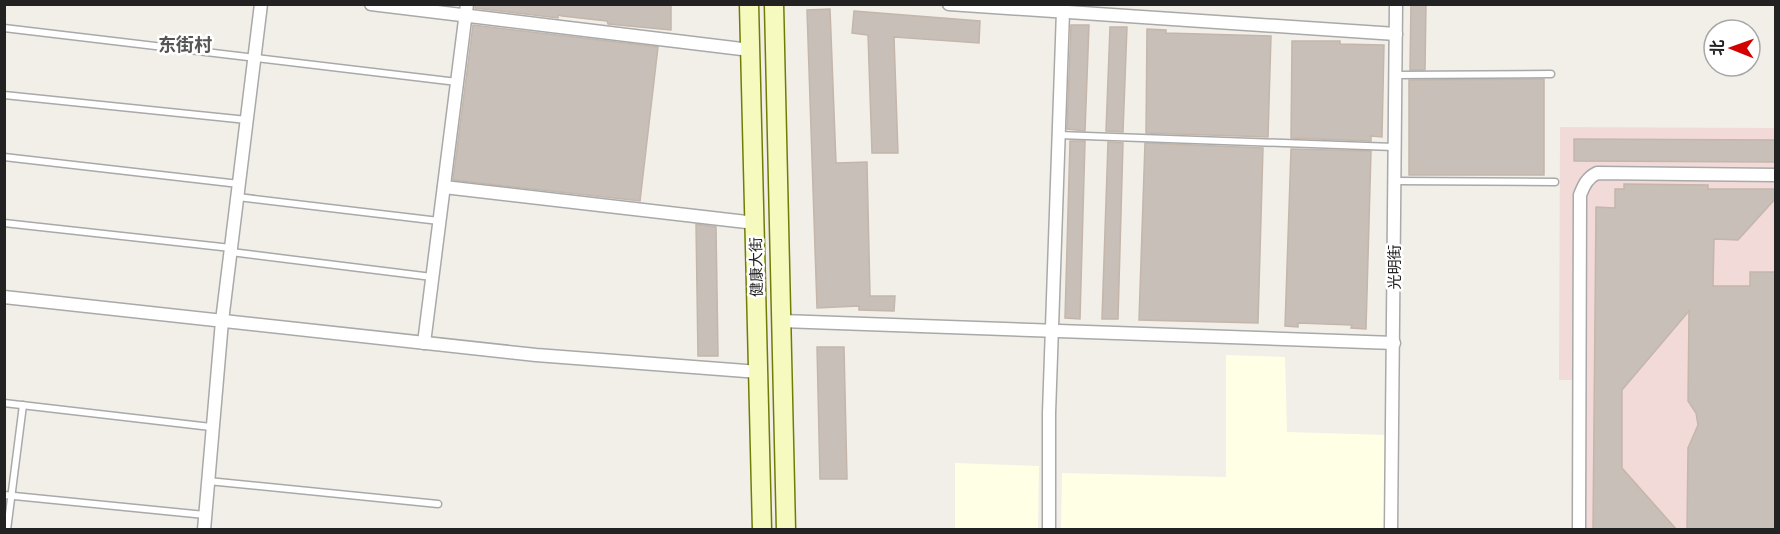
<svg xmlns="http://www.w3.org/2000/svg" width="1780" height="534" font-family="'PT Sans Narrow','Noto Sans SC',sans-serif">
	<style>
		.commercial { fill: #f2dad9 }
		.education { fill: #ffffe5 }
		.building { fill: #c7bfb8; stroke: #c4b6ab; stroke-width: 1.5 }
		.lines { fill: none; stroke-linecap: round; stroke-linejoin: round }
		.lane-casing { stroke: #a9a9a9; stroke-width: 9 }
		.street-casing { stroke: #a9a9a9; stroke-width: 15 }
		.secondary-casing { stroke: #707d05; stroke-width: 21 }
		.lane { stroke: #fff; stroke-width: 6 }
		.street { stroke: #fff; stroke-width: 12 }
		.secondary { stroke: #f7fabf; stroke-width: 18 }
		.labels { text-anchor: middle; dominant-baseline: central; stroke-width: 5; stroke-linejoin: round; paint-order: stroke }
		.street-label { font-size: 15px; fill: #222; stroke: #fff }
		.quarter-label { font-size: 18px; font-weight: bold; fill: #555; stroke: #fff }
	</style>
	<rect width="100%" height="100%" fill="#f2efe9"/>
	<!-- commercial -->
	<path class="commercial" d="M1560,127L1775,128V529H1572L1573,380H1559Z"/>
	<!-- education -->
	<g class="education">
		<path d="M1226,355L1285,357L1287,432L1387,435L1385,529L1061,530L1062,473L1226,477Z"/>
		<path d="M955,463L1039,466L1038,529H955Z"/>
	</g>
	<!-- building -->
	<g class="building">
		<path d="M475,4H671V30L608,24L607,21L562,16L558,15V18L475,8Z"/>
		<path d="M1411,4H1426L1425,70H1410Z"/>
		<path d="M830,9L836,163L867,162L870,296H895L894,311L859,310V306L817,308L807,10Z"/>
		<path d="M854,11L980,21L979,43L894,37L898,153H872L868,35L852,33Z"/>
		<path d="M473,25L658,47L640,201L453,180Z"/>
		<path d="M1071,25H1089L1085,131L1067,129Z"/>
		<path d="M1110,27H1127L1123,132L1106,131Z"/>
		<path d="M1147,29L1166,30V33L1271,36L1268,137L1146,133Z"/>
		<path d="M1292,41H1340V44L1384,45L1382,137L1371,136V141L1291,138Z"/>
		<path d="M1544,79V175H1409V80Z"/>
		<path d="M1574,139L1776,140V162L1574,161Z"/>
		<path d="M1070,141H1085L1080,319L1065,318Z"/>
		<path d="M1108,142L1123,143L1118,319H1102Z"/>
		<path d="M1145,143L1263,148L1258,323L1139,320Z"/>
		<path d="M1291,149L1371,151L1366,329L1351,328L1352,325L1298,323V327L1285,326Z"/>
		<path d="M1624,184L1708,185V189H1776V198L1738,240L1714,239L1713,286H1750V272H1776V530H1687L1688,448L1698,425L1696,413L1688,401L1689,311L1622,390V468L1677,530H1593L1596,207L1615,208V189H1624Z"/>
		<path d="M696,224L716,227L718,356H698Z"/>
		<path d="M817,347H844L847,479H820Z"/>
	</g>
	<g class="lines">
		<!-- lane casing -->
		<g class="lane-casing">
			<g id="lane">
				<path d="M4,28L457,82"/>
				<path d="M1396,75L1551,74"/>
				<path d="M4,95L247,120"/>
				<path d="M1059,135L1394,147"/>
				<path d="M4,157L239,184"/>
				<path d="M1395,181L1555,182"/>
				<path d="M238,197L439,221"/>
				<path d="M4,223L231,248"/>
				<path d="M231,252L432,277"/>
				<path d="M4,403L211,427"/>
				<path d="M208,481L438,504"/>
				<path d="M4,495L205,515"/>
				<path d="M7,530L23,405"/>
			</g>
		</g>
		<!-- street casing -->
		<g class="street-casing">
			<g id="street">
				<path d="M371,4L750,50"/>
				<path d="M949,4L1396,34"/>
				<path d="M444,187L755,223"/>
				<path d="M4,297L536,355L759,372"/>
				<path d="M782,321L1394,343"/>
				<path d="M424,343L467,4"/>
				<path d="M204,530L222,321L261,4"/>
				<path d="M1049,530V413L1063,11"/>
				<path d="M1391,530L1396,4"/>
				<path d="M1579,530L1580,195C1584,185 1587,178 1597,173L1776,175"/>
			</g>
		</g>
		<!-- secondary casing -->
		<g class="secondary-casing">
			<g id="secondary">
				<path d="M749,4L762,530"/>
				<path d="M774,4L786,530"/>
			</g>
		</g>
		<!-- lane -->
		<use href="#lane" class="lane"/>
		<!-- street -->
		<use href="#street" class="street"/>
		<!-- secondary -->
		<use href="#secondary" class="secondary"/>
	</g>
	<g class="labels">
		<!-- street labels -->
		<g class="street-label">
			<text transform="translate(756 267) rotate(-91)">健康大街</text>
			<text transform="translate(1394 267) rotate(-90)">光明街</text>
		</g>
		<!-- quarter labels -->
		<g class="quarter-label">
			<text x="185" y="44">东街村</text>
		</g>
	</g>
	<!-- border -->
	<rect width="1780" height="534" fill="none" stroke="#222222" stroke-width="12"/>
	<!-- north arrow -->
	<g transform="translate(1732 48) rotate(271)"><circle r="28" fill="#ffffff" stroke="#a7a7a7" stroke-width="1.5"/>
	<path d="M0-4.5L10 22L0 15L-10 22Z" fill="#d40000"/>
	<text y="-9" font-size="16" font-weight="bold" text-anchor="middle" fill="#222222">北</text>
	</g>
</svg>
